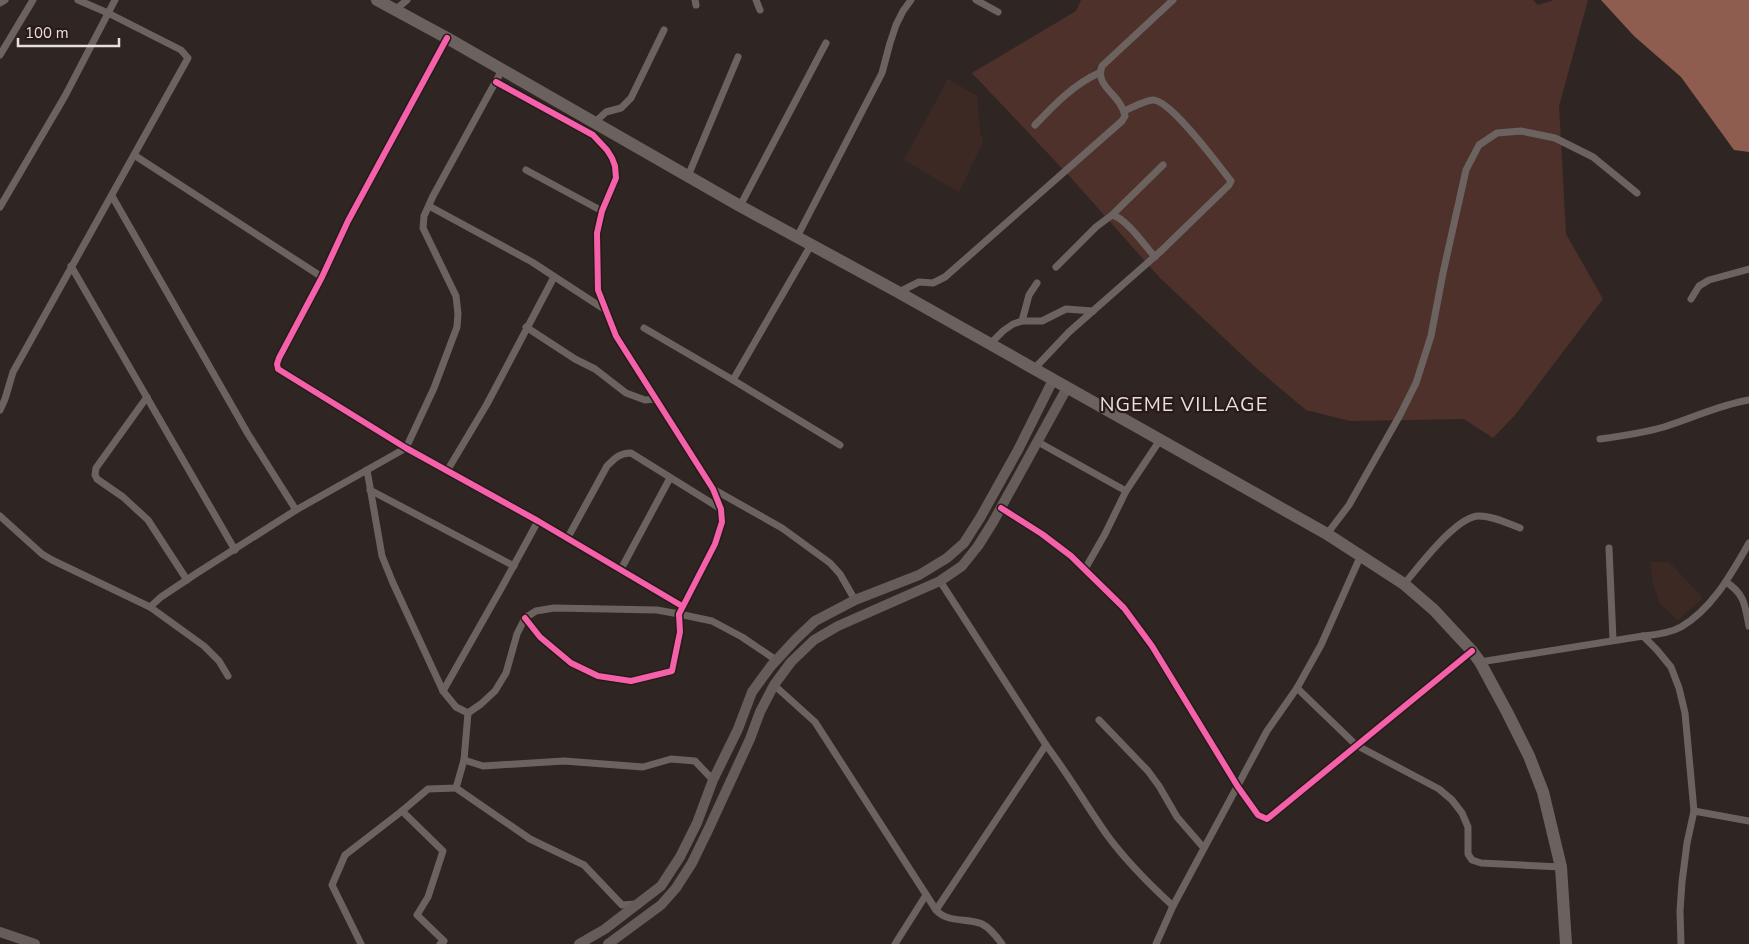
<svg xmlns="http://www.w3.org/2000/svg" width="1749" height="944" font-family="'Nunito Sans',sans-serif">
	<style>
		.built { fill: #3d2924 }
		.green { fill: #4e312b }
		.water { fill: #8f5c50 }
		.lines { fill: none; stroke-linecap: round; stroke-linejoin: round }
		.street { stroke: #6c6361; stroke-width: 7 }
		.secondary { stroke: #665c5a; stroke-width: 10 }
		.highway { stroke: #6b615e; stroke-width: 12 }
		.cycleway-casing { stroke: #281a16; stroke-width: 9 }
		.cycleway { stroke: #f560ab; stroke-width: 6 }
		.labels { text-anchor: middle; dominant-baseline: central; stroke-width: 4.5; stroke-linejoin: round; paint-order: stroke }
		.quarter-label { font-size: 20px; letter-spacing: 1px; fill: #e8dedb; stroke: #281a16 }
	</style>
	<rect width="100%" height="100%" fill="#2f2624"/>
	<!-- built -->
	<g class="built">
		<path d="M948,79L977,96L980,132L983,142L959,192L904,160Z"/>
		<path d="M1650,562H1669L1703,598L1678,620L1660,604L1653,583Z"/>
	</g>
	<!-- green -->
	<path class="green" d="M1081,0H1533L1538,5L1554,0H1588L1559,106L1566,234L1603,299L1515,415L1493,438L1464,419L1350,421L1306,410L1255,367L1160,278L1073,180L972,73L1076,11Z"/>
	<!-- water -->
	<path class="water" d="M1601,0H1749V152L1734,150L1681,77L1634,36Z"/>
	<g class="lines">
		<!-- street -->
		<g class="street">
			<path d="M695,0L696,5"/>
			<path d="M756,0L760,10"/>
			<path d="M976,0L998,12"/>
			<path d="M0,3L5,0"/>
			<path d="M395,10L407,0"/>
			<path d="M447,38L348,221L322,277L279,358L277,364L278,369L406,448L538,521L682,606"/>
			<path d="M0,55L33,0"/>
			<path d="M496,82L593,135L607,150L612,158L615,166L616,178L602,211L597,233L598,290L616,336L713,489L721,509L722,522L715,544L679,614L680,632L672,671L631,681L598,676L571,663L540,637L525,618"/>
			<path d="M594,123L606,112L621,108L631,98L664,30"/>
			<path d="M1035,125C1054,105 1074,84 1099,73"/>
			<path d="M134,155L322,277"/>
			<path d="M526,170L602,211"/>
			<path d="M688,176L738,57"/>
			<path d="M112,196L248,434L296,510"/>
			<path d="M429,206L532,262L604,309"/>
			<path d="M740,206L826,43"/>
			<path d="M0,207L65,96L115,0"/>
			<path d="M1112,215L1163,165"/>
			<path d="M797,237L882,73L890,43L896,25L903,11L911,0"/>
			<path d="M811,245L733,380L840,445"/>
			<path d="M71,266L235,550"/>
			<path d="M1056,267L1096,227L1112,215C1126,218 1145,246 1155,257"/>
			<path d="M899,292L919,282L933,283L945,277L1122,121L1125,116C1121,94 1094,87 1102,66L1173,0"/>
			<path d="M1691,299L1699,286L1709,280L1749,269"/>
			<path d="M1022,321L1029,295L1037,283"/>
			<path d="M526,327L575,359L595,369L626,393L645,400L656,399"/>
			<path d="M644,328L733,380"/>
			<path d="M990,344L1003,331L1013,324L1022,321H1042L1066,309L1093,311"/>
			<path d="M1034,369L1069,332L1161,251L1229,185L1231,181C1219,166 1171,100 1153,100C1146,100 1131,108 1124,111"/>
			<path d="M147,397L96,468L95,475L97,479L123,497L148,520L187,580"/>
			<path d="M0,410L5,399L13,372L188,58L181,50L108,13L78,0"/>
			<path d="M1600,439C1622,436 1643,433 1664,427C1693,418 1719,405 1749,400"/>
			<path d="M1038,442L1126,491"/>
			<path d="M367,470L382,556L393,583L443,691L456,707L468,713"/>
			<path d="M447,471L487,404L554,277"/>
			<path d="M713,489L782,528L830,563L840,574L855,600"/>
			<path d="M370,490L514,566"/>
			<path d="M1001,508L1042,534L1071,556L1124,608L1152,646L1238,787L1258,815L1267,819L1472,651"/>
			<path d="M0,516L42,554L52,560L150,607L204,646L219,661L228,676"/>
			<path d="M1327,534L1349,505L1400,415L1416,383L1431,336L1443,273L1466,170L1479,145L1497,133L1521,131L1555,138L1593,157L1637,193"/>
			<path d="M567,539L607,466C615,458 620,453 631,453L721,509"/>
			<path d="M1609,548L1613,640"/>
			<path d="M1085,569L1105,534L1126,491L1160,440"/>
			<path d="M620,571L670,478"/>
			<path d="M940,581L1046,745C1068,774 1086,805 1107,835C1126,861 1149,884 1173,906"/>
			<path d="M1726,582C1745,594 1745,606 1749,626"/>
			<path d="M1404,584C1419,567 1456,516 1479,516C1493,516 1507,523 1520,528"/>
			<path d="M150,607L161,597L197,573L296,510L406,448L434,388L457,327L458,314L456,296L423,228L424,216L433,196L502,70"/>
			<path d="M1643,636C1655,635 1670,633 1681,627C1713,608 1731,574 1749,543"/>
			<path d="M1480,662L1643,636L1657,650L1671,667L1679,688L1685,713L1694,811L1687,843L1682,882L1680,911L1681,944"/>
			<path d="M774,685L815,722L936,910C947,923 968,918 982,924C990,928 997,937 1002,944"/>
			<path d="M1297,688L1356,745L1439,789L1452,800L1462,813L1468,827V854L1472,860L1481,863L1561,867"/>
			<path d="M443,691L502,587L538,521"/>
			<path d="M468,713L481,704L495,691L506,673L517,634L525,618L536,611L554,608L657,610L679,614L712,621L742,637L776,660"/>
			<path d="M1099,720L1148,771L1159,786L1177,817L1203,847"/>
			<path d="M464,760L483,766L564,761L643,767L671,759L695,761L713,780"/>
			<path d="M456,788L530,839L584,865L622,905L636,904"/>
			<path d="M402,811L428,789L456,788L464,760L468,713"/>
			<path d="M1694,811L1749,821"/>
			<path d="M936,910L1046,745"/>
			<path d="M361,944L332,885L345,855L402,811L443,851L428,897L417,915L444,941L440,944"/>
			<path d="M895,944L926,895"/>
			<path d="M1156,944L1173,906L1267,731L1297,688L1321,645L1361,555"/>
		</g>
		<!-- secondary -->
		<g class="secondary">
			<path d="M0,932L35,944"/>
			<path d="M579,944L605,929L661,886L680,857L697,823L713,780L738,729L752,692L771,666L796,639L815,621L855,600L919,575L947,558L964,543L980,518L1018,450L1053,380"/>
			<path d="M608,944L661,905L676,888L692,863L709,828L750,739L760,712L774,685L791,662L814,640L838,626L940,581L962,566L978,546L993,522L1067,388"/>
		</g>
		<!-- highway -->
		<path class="highway" d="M377,0L447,38L740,206L898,292L1327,534L1404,584L1434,610L1472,651L1480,662L1507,712L1529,756L1543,792L1561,867L1566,944"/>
		<!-- cycleway casing -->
		<g class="cycleway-casing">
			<g id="cycleway">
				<path d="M447,38L348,221L322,277L279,358L277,364L278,369L406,448L538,521L682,606"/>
				<path d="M496,82L593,135L607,150L612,158L615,166L616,178L602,211L597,233L598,290L616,336L713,489L721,509L722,522L715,544L679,614L680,632L672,671L631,681L598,676L571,663L540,637L525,618"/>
				<path d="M1001,508L1042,534L1071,556L1124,608L1152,646L1238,787L1258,815L1267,819L1472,651"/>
			</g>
		</g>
		<!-- cycleway -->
		<use href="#cycleway" class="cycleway"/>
	</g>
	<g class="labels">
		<!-- quarter labels -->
		<g class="quarter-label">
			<text x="1184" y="404">NGEME VILLAGE</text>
		</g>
	</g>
	<!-- scale -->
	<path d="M18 38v8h101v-8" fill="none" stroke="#e8dedb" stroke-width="2.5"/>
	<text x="25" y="38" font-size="15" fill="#e8dedb" stroke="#281a16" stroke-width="4" paint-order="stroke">100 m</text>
</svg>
